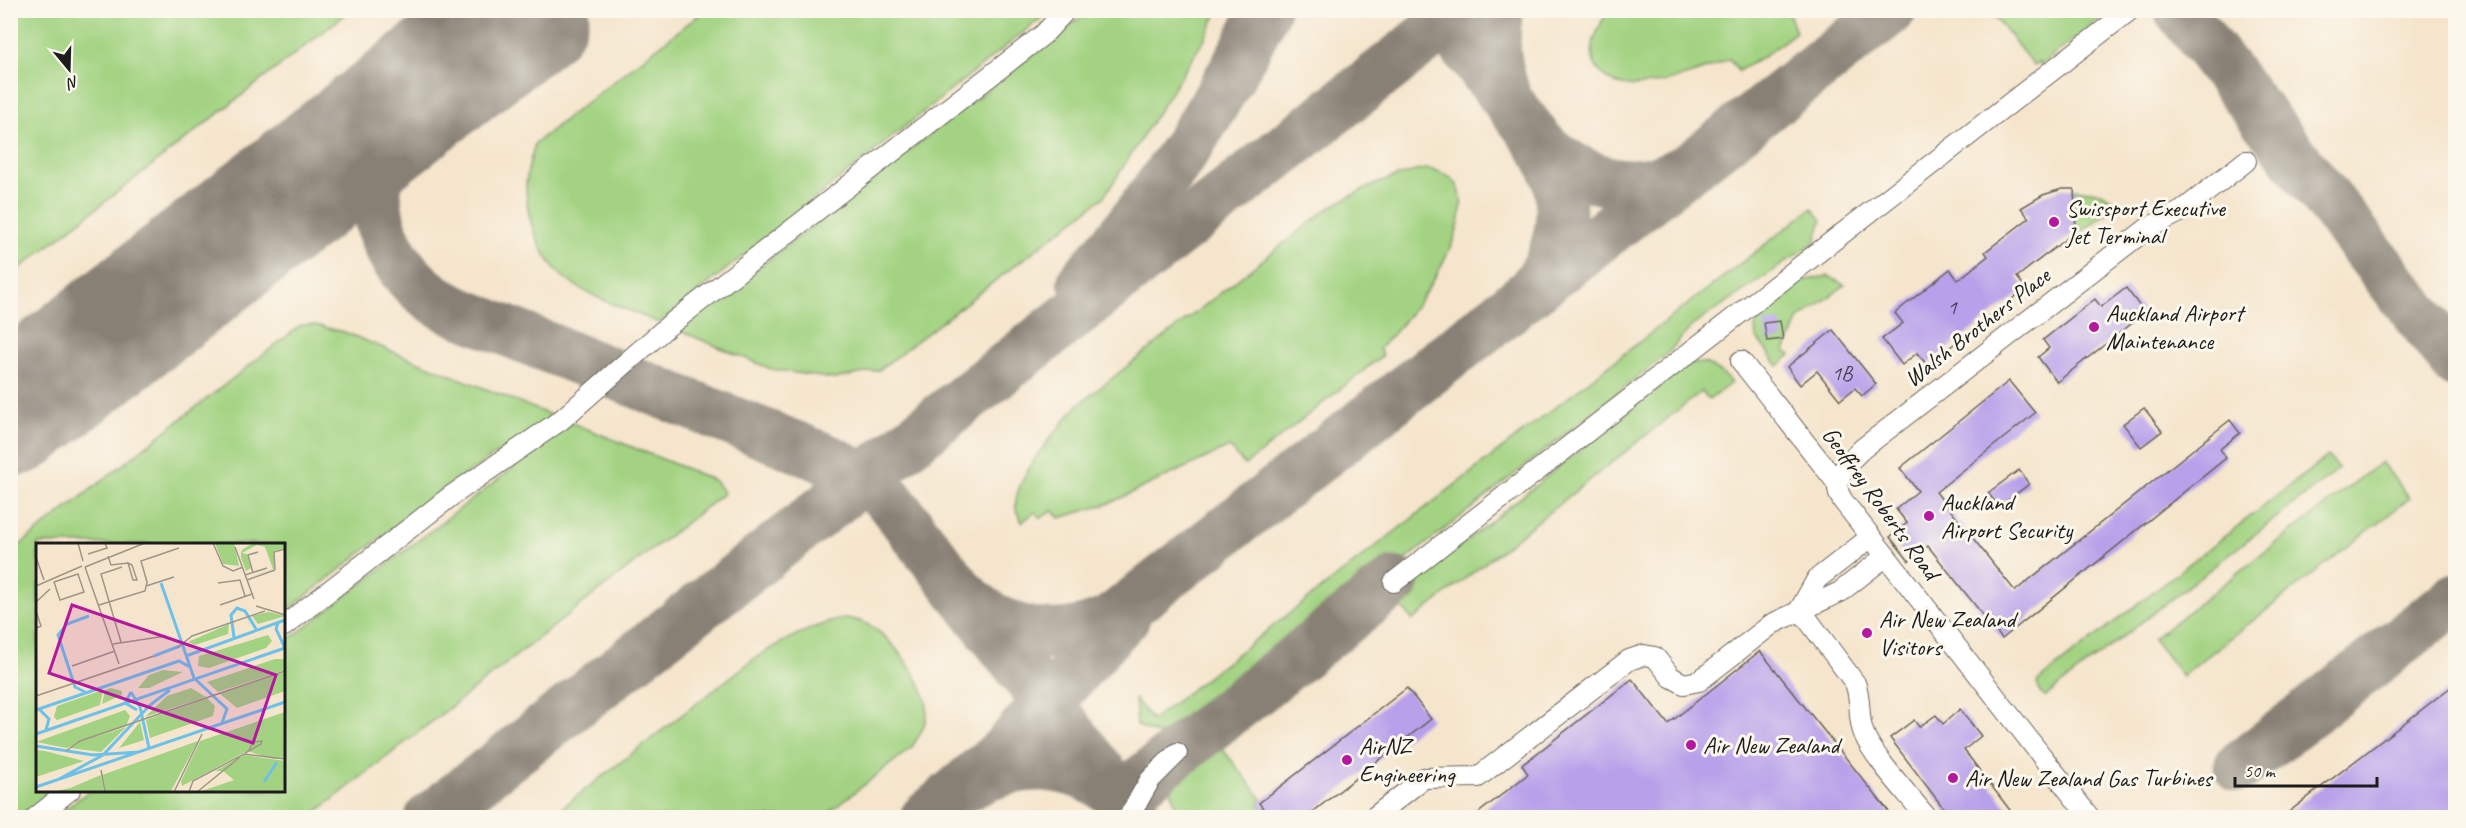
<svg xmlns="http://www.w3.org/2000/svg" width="2466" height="828" font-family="Caveat,sans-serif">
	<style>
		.green { fill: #a3d382; stroke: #60784f; stroke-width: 1.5 }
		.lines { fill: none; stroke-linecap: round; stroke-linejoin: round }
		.taxiway { stroke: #888074; stroke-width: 51 }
		.runway { stroke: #888074; stroke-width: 128 }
		.building { fill: #b8a0ea }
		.minor-casing { stroke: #68625a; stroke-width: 22 }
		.minor { stroke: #fff; stroke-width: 20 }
		.poi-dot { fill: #b5179e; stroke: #fbf7ec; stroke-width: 2 }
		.labels { text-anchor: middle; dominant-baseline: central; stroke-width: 6; stroke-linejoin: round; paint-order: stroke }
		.number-label { font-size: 21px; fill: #433d50 }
		.poi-label { font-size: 24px; fill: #1c1c1c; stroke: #fbf7ec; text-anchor: start }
		.street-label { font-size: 24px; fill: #1c1c1c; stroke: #fbf7ec }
		.inset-river { fill: none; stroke: #6dc1e9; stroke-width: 3 }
		.inset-road { fill: none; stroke: #9e9586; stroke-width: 1.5 }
		.view { fill: #b5179e; fill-opacity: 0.15; stroke: #b5179e; stroke-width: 3 }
		.inset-edge { fill: none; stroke: #1c1c1c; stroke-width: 3 }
	</style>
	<rect width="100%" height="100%" fill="#fbf7ec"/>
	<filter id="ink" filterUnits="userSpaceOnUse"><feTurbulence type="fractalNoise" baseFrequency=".0167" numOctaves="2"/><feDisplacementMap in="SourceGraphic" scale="12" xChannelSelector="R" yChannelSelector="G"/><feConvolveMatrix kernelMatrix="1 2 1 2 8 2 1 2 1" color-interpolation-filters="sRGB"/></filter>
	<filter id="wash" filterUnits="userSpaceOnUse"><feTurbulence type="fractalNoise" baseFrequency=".008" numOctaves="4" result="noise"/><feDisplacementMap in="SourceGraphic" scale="24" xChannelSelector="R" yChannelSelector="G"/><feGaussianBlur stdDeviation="1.35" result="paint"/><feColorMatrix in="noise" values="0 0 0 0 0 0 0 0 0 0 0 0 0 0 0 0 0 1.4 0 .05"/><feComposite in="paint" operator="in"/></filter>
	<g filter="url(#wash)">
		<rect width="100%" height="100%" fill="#f5e5cc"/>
		<!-- green -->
		<g class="green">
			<path d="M11,10H350V11L11,275L10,22L14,19Z"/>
			<path d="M1608,10L1788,11L1796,32L1763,57L1738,71L1729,59C1703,72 1659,86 1631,86C1619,86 1610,82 1602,74C1582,55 1597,30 1608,10Z"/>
			<path d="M704,11H1050L659,323C630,310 596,300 570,282C542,263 526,221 526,188C526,173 531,158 535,143Z"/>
			<path d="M1089,11H1218L1204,40L1104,197L879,370L834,379L771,369L678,330Z"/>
			<path d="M1990,11H2110L2041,65L2039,62L2034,66Z"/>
			<path d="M1425,169C1499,175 1441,272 1418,303C1406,320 1393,334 1379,349L1383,355L1245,465L1229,447L1110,503L1060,518L1053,510L1041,518L1035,512L1022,522C1020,518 1017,513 1016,509C1011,480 1060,426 1078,405L1326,210C1357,191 1389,176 1425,169Z"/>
			<path d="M2074,189L2098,192L2120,203L2076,236Z"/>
			<path d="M1812,208L1822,220L1815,242L1692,326L1667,354L1210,714C1182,736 1170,745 1137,725L1135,699L1152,720Z"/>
			<path d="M1828,276L1845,285L1799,319L1785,351L1791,355L1778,366L1756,337L1755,327L1764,303L1794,282Z"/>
			<path d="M301,325H315L344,332L551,415L542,424L443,489L284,613V544H38V790L56,791L21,817L11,818V552Z"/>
			<path d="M1705,363L1722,373L1731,383L1709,400L1702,391L1413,620L1394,599L1665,382L1690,364Z"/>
			<path d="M572,423L707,477L715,481L724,493L310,817L53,818L89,791L284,790V643Z"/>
			<path d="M2328,456L2339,469L2045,697L2040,693L2037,682Z"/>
			<path d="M2381,462L2410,498L2182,676L2153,639Z"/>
			<path d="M845,618C855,619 863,621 872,627C892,639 928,685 927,710C927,724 919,737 911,748L823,817H550L754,659C782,640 812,626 845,618Z"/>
			<path d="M1213,737L1263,800L1259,803L1270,817H1182C1156,777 1183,761 1213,737Z"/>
		</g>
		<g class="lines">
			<!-- taxiway -->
			<g class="taxiway">
				<path d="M1436,10C1457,37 1478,64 1499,90C1515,111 1533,131 1546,153C1570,195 1564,251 1534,287"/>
				<path d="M1499,10C1491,40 1496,68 1506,96"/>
				<path d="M2179,10L2456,363"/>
				<path d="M408,102C352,174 371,270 454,310L832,461L864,478L889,500L1137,818"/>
				<path d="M1540,143C1580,180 1631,198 1682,171"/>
				<path d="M1083,281C1156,200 1218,107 1265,10"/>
				<path d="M958,589C1001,634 1052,647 1110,621L1891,10"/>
				<path d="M2239,767L2456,598"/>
				<path d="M960,790C1016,757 1069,757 1121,797L1394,582"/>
				<path d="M430,818L1462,10"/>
				<path d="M925,818L1002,753L1125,617"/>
			</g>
			<!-- runway -->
			<path class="runway" d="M10,413L526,10"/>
		</g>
		<g id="blocks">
			<!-- building -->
			<g class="building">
				<path d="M2062,189H2074L2076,231L2017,277L2026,288L1927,365L1917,353L1902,365L1882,339L1903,323L1895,313L1950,269L1958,280L1988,256L1985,252L2029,218L2021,208L2043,195Z"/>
				<path d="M2126,288L2145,313L2057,382L2038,357L2049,348L2043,340L2095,299L2101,307Z"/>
				<path d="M1780,321L1783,339L1767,341L1764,323Z"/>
				<path d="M1833,330L1876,384L1862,396L1855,388L1840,400L1817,371L1800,385L1787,367Z"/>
				<path d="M2009,381L2035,413L1936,492L2015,591L2230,420L2240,433L2220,449L2226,458L2002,639L1928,546L1909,561L1890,537L1907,523L1896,509L1918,491L1900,468Z"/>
				<path d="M2144,408L2162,431L2141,447L2123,424Z"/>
				<path d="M2019,470L2029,484L1999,507L1988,493Z"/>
				<path d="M1760,651L1894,818H1472L1528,774L1522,765L1632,679L1668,724Z"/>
				<path d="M2456,683V818H2281L2398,728Z"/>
				<path d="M1407,688L1431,719L1305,818H1270L1259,803Z"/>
				<path d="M1960,709L1981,736L1964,750L2016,818H1951L1890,738L1914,720L1919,727L1936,715L1943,724Z"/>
			</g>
		</g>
	</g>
	<g filter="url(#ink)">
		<use href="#blocks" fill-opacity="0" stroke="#68625a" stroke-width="1.5"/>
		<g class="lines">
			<!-- minor casing -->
			<g class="minor-casing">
				<g id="minor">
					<path d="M1741,361L1837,483L1839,494L1843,501L2090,818"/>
					<path d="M1837,483L1846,465L1862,449L2148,228L2182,211L2246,161"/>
					<path d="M1394,582L2130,10"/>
					<path d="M1800,609L1855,683C1862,700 1857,718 1864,734C1873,757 1910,796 1927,818"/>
					<path d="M1800,609L1817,579L1871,537"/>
					<path d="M284,626L451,496L561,420L668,326L1044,34L1066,10"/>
					<path d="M35,818L70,790"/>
					<path d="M1128,818L1150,780L1177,753"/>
					<path d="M1373,818L1424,778L1478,777L1629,660L1644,655L1655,657L1671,677L1684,684L1699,681L1772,624L1840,592L1886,556"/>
				</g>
			</g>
			<!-- minor -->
			<use href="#minor" class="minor"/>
		</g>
	</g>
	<!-- markers -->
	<g class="poi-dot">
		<circle cx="2054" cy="222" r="6"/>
		<circle cx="2094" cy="327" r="6"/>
		<circle cx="1929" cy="516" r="6"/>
		<circle cx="1867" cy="633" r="6"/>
		<circle cx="1691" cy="745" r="6"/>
		<circle cx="1347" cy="760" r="6"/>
		<circle cx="1953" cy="778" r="6"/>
	</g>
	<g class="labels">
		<!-- number labels -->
		<g class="number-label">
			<text x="1952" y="307">1</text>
			<text x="1842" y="373">1B</text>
		</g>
		<!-- poi labels -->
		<g class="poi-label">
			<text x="2066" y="208">Swissport Executive<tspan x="2066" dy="28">Jet Terminal</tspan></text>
			<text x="2106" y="313">Auckland Airport<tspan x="2106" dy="28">Maintenance</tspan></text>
			<text x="1941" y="502">Auckland<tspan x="1941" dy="28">Airport Security</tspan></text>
			<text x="1879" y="619">Air New Zealand<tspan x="1879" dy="28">Visitors</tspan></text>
			<text x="1703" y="745">Air New Zealand</text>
			<text x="1359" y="746">AirNZ<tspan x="1359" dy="28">Engineering</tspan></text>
			<text x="1965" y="778">Air New Zealand Gas Turbines</text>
		</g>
		<!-- street labels -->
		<g class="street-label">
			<text transform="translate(1977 327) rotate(-38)">Walsh Brothers Place</text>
			<text transform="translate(1881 503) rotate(54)">Geoffrey Roberts Road</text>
		</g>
	</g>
	<!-- overview -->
	<g transform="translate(36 543)">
		<rect width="249" height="249" fill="#f5e5cc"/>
		<path d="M179,0H198L203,23L187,21ZM249,0V5L238,8V26L212,35L237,26L229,4L221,2L206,10L211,11L215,25L210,28L205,15V9L207,6L217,0ZM232,69L237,70L249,73L222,81L216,73ZM193,81L192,91L159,102L152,99ZM232,92L236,98L230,105L173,125L162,123L163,113ZM239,116H249V127L182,149L171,139ZM127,127L147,129L113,145H102L113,132ZM249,129V148L201,165L183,150ZM75,145L86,148V152L66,161L69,147ZM155,145L170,154L109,174L131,153ZM67,147L64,162L21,177L18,174L21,163ZM171,155L179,163L177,173L114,195L110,177ZM89,167L94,173L90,183L31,205L0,199ZM249,169V215L237,216L211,208L146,243L145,238L164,198ZM104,179L108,197L83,205ZM90,184L65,209L34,205L43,200ZM162,198L135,248L69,249L66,232ZM0,207L9,208L48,218L0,234ZM208,212L249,218V249H163L198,237L187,228H179ZM65,232L68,249H16L34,245Z" fill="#a3d382"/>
		<path class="inset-river" d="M125,40L158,135L191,166L186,180M242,80L240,86L249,105M198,94L195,72L201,65L209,68L220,86M118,113L144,103M150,113L249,77M49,149L39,144L22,92L31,81L53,73M95,149L104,164L113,205M95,149L89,160L101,167M3,166L13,176L10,187M0,167L143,118L154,124M0,191L249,105M0,203L57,212L103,209M23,236L67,212L114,162L134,147M228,239L241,219M0,244L249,159"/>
		<path class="inset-road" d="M42,0L47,18M177,0L187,23L197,28L207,24M199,4L218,56M52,11L71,5L69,0M72,13L75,22L92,20M0,14L8,37M92,20L96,22L101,37H97ZM49,24L83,121M49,24L109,0M239,27L238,9L249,6M217,30L212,12L222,9M42,31L48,49L24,57L18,39ZM209,32L231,25M211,37L239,27M182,40L204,37L209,53M0,43L46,23M110,43L138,34M0,59L14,46M63,62L109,48L111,39L105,18L143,5M184,62L216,51M220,63L249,72M0,68L5,83L0,85M85,99L65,31L86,24M77,101L130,93M141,105L156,93L229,68M36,123L79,108M0,153L118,113M30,208L44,198L249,128M209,210L225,201L226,198L217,199L213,207M65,227L69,249M138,249L166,191M153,249L157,238L208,211L249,216M161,249L204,214"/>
		<path class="view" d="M36,62L240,132L217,200L13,130Z"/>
		<rect width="249" height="249" class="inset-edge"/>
	</g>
	<!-- margin -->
	<rect width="2466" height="828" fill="none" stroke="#fbf7ec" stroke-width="36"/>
	<!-- north arrow -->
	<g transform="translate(69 69) rotate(161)" stroke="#fbf7ec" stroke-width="4.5" paint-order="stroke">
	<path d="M0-4.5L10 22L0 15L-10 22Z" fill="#1c1c1c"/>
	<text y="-9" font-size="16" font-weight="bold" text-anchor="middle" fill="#1c1c1c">N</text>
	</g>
	<!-- scale -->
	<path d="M2235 777v9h142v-9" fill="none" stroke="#1c1c1c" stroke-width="3"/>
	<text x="2244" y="777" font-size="18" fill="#1c1c1c" stroke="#fbf7ec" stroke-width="4.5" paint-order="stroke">50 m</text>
</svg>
